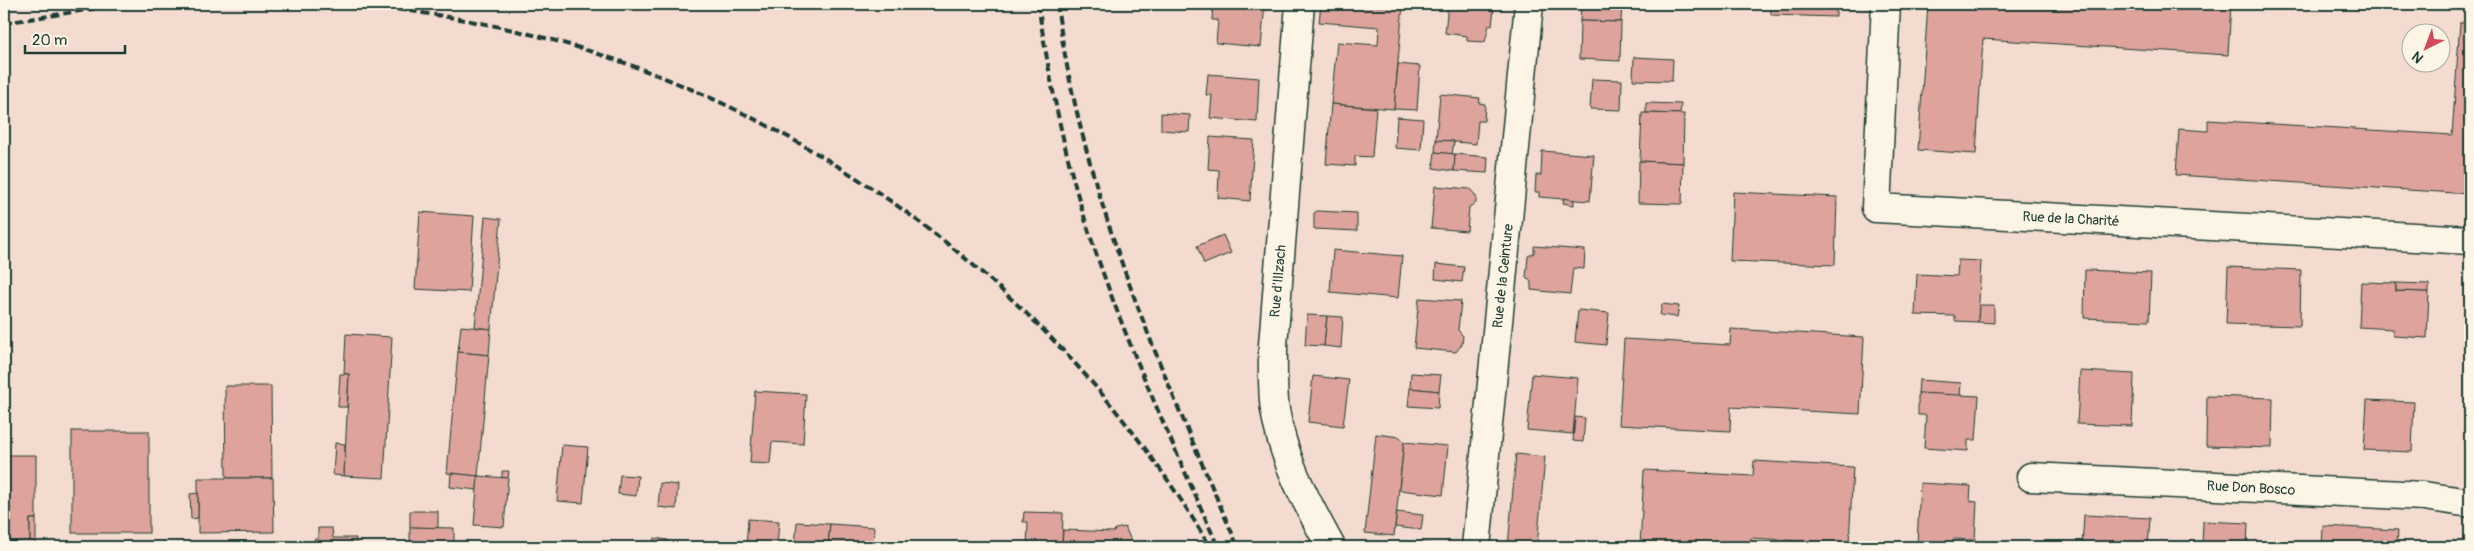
<svg xmlns="http://www.w3.org/2000/svg" width="2474" height="551" font-family="Pangolin,sans-serif">
	<style>
		.building { fill: #dda39c; stroke: #1f3d34 }
		.lines { fill: none; stroke-linecap: round; stroke-linejoin: round }
		.minor-casing { stroke: #1f3d34; stroke-width: 31 }
		.minor { stroke: #fcf5e5; stroke-width: 28 }
		.rail { stroke: #1f3d34; stroke-width: 4; stroke-dasharray: 8 4; stroke-linecap: butt }
		.labels { text-anchor: middle; dominant-baseline: central; stroke-width: 4; stroke-linejoin: round; paint-order: stroke }
		.street-label { font-size: 14px; fill: #1f3d34; stroke: #fcf5e5 }
	</style>
	<rect width="100%" height="100%" fill="#f3dccf"/>
	<filter id="ink" filterUnits="userSpaceOnUse"><feTurbulence type="fractalNoise" baseFrequency=".02" numOctaves="2"/><feDisplacementMap in="SourceGraphic" scale="10" xChannelSelector="R" yChannelSelector="G"/><feConvolveMatrix kernelMatrix="1 2 1 2 8 2 1 2 1" color-interpolation-filters="sRGB"/></filter>
	<g filter="url(#ink)">
		<!-- building -->
		<g class="building">
			<path d="M1213,4H1265L1261,47L1216,43L1218,20H1212Z"/>
			<path d="M1321,4H1403L1394,109L1331,104L1337,42L1378,45L1379,27L1319,22Z"/>
			<path d="M1448,4H1492L1491,9H1494L1492,25H1489L1485,42L1467,41V36L1445,33Z"/>
			<path d="M1581,4H1622L1621,22L1580,21Z"/>
			<path d="M1771,4H1836V17L1771,15Z"/>
			<path d="M1928,4H2231L2228,55L1983,39L1976,154L1918,150Z"/>
			<path d="M1580,21L1621,22L1620,61L1579,59Z"/>
			<path d="M2460,22H2470V194L2176,175L2179,129L2208,131V120L2452,135Z"/>
			<path d="M1634,57L1673,59L1672,81L1633,80Z"/>
			<path d="M1398,64L1420,66L1417,110L1394,109Z"/>
			<path d="M1208,74L1259,78L1257,122L1210,118L1212,95H1206Z"/>
			<path d="M1592,79L1622,80L1621,110L1590,109Z"/>
			<path d="M1440,94L1480,98L1479,103L1485,104L1484,121H1478L1476,144L1436,140Z"/>
			<path d="M1646,103L1681,104L1680,114L1646,113Z"/>
			<path d="M1331,104L1376,108L1372,157L1355,156V166L1326,164Z"/>
			<path d="M1161,113L1190,115L1189,132L1161,130Z"/>
			<path d="M1642,113L1684,114L1683,163L1640,161Z"/>
			<path d="M1397,117L1423,119L1421,150L1395,148Z"/>
			<path d="M1210,137L1254,140L1250,201L1218,198L1219,170L1208,169Z"/>
			<path d="M1436,140L1454,141L1452,154L1435,152Z"/>
			<path d="M1542,151L1594,155L1590,201L1539,197V192H1535L1536,175H1541Z"/>
			<path d="M1435,152L1455,154L1454,171L1433,168Z"/>
			<path d="M1455,154L1488,157L1487,173L1454,171Z"/>
			<path d="M1639,161L1683,163L1682,204L1638,203Z"/>
			<path d="M1435,186L1470,189L1476,196V203L1469,207L1467,231L1431,228Z"/>
			<path d="M1733,192L1837,197L1835,265L1730,261Z"/>
			<path d="M1564,198L1574,200V205L1563,203Z"/>
			<path d="M1317,211L1357,213V231L1314,229V213Z"/>
			<path d="M420,212L474,216L469,292L415,289Z"/>
			<path d="M485,217L501,219L491,329L475,327Z"/>
			<path d="M1223,235L1231,253L1204,264L1197,246Z"/>
			<path d="M1534,246L1585,250L1584,269L1573,268L1570,294L1531,290V282L1526,277L1527,267L1528,256L1534,253Z"/>
			<path d="M1333,250L1402,256L1398,298L1330,292Z"/>
			<path d="M1958,260L1981,261L1978,322L1955,321V316L1915,315L1917,274L1957,276Z"/>
			<path d="M1436,264L1464,267L1462,282L1435,279Z"/>
			<path d="M2228,267L2301,270L2300,326L2226,324Z"/>
			<path d="M2085,270L2151,273L2149,321L2084,318Z"/>
			<path d="M2361,282L2396,283V291L2429,292L2427,338L2393,336V329L2359,327Z"/>
			<path d="M2396,283L2429,284V292L2396,291Z"/>
			<path d="M1419,298L1461,301L1458,330L1463,336L1462,344L1456,352L1414,348Z"/>
			<path d="M1662,304L1679,306L1677,317L1660,315Z"/>
			<path d="M1979,305H1994V323L1978,322Z"/>
			<path d="M1578,310L1609,313L1606,345L1575,342Z"/>
			<path d="M1307,315L1327,316L1324,346L1305,345Z"/>
			<path d="M1327,316L1343,317L1341,348L1324,346Z"/>
			<path d="M461,326L491,329L489,355L458,352Z"/>
			<path d="M1731,329L1864,337L1860,414L1731,407L1730,431L1619,425L1624,339L1730,345Z"/>
			<path d="M346,334L392,337L384,478L344,476L349,374H344Z"/>
			<path d="M458,352L489,355L478,476L447,473Z"/>
			<path d="M2080,371L2134,374L2132,426L2077,424Z"/>
			<path d="M1411,373L1441,375L1439,391L1410,388Z"/>
			<path d="M340,374H349L347,407H338Z"/>
			<path d="M1532,374L1578,378L1573,434L1527,430Z"/>
			<path d="M1313,376L1349,380L1343,426L1308,422Z"/>
			<path d="M1919,380L1961,383L1960,396L1918,393Z"/>
			<path d="M225,386H271L272,478H226Z"/>
			<path d="M1410,388L1439,391L1438,408L1408,406Z"/>
			<path d="M755,391L806,394L803,444L772,442L770,464L750,463Z"/>
			<path d="M1918,393L1979,396L1976,440H1968V451L1924,448L1926,415H1918Z"/>
			<path d="M2207,396L2273,398L2272,448L2206,446Z"/>
			<path d="M2367,400L2414,402L2412,452L2364,450Z"/>
			<path d="M1575,417L1585,418L1583,442L1573,441Z"/>
			<path d="M2470,430V455L2466,454Z"/>
			<rect x="72" y="431" width="77" height="102"/>
			<path d="M1376,434L1400,437L1404,442L1394,536L1365,533Z"/>
			<path d="M1404,442L1448,446L1443,495L1399,490Z"/>
			<path d="M335,443L345,444L344,476L333,475Z"/>
			<path d="M562,445L588,447L583,503L557,501Z"/>
			<path d="M1516,454L1545,457L1537,547H1508Z"/>
			<path d="M4,455H36V519H30V541L4,542Z"/>
			<path d="M1754,461L1853,467L1849,544L1751,538V547H1640L1644,470L1753,476Z"/>
			<path d="M502,471H509L508,478H502Z"/>
			<path d="M451,473L478,476L477,490L450,487Z"/>
			<path d="M620,475L638,476L636,496L618,494Z"/>
			<path d="M478,476L508,478L504,527L474,525Z"/>
			<path d="M198,478H273L274,532L198,533Z"/>
			<path d="M660,483L678,485L676,509L658,507Z"/>
			<path d="M1920,483L1971,486L1970,501L1977,502L1975,540L1953,539V547L1917,545Z"/>
			<path d="M198,493V518L191,519L190,494Z"/>
			<path d="M410,511H438V528L410,527Z"/>
			<path d="M1024,512L1063,513L1062,547H1027L1028,522H1023Z"/>
			<path d="M1397,512L1423,515L1421,530L1395,527Z"/>
			<path d="M2084,515L2150,518L2148,547H2082Z"/>
			<path d="M30,519H36V542L30,541Z"/>
			<path d="M748,519L779,521L777,547H746Z"/>
			<path d="M2203,521L2248,523L2247,547H2202Z"/>
			<path d="M797,522L830,524L828,547H795Z"/>
			<path d="M830,524L874,527L873,547H828Z"/>
			<path d="M2323,526L2398,530L2397,547H2322Z"/>
			<path d="M410,527L454,528V547H410Z"/>
			<path d="M1125,527L1134,547H1062L1063,530L1114,532L1115,529Z"/>
			<path d="M318,528H332L333,538H356V547H314V539H318Z"/>
			<path d="M654,538L668,540L667,547H653Z"/>
			<path d="M1403,541L1440,545V547H1402Z"/>
		</g>
		<g class="lines">
			<!-- minor casing -->
			<g class="minor-casing">
				<g id="minor">
					<path d="M1300,4L1273,345C1273,367 1272,389 1275,410C1283,460 1307,503 1331,547"/>
					<path d="M1886,4L1876,208L2470,240"/>
					<path d="M2031,477L2424,496L2470,503"/>
					<path d="M1476,547L1529,4"/>
				</g>
			</g>
			<!-- minor -->
			<use href="#minor" class="minor"/>
			<!-- rail -->
			<g class="rail">
				<path d="M350,4C422,11 494,23 563,43C832,121 1070,306 1210,547"/>
				<path d="M1038,4C1048,69 1060,133 1078,196C1113,317 1168,432 1218,547"/>
				<path d="M1057,4C1082,196 1162,371 1238,547"/>
				<path d="M4,23L124,4"/>
			</g>
		</g>
	</g>
	<g class="labels">
		<!-- street labels -->
		<g class="street-label">
			<text transform="translate(2071 219) rotate(3)">Rue de la Charité</text>
			<text transform="translate(1503 276) rotate(-84)">Rue de la Ceinture</text>
			<text transform="translate(1278 281) rotate(-85)">Rue d'Illzach</text>
			<text transform="translate(2251 488) rotate(3)">Rue Don Bosco</text>
		</g>
	</g>
	<!-- margin -->
	<rect width="2474" height="551" fill="none" stroke="#fcf5e5" stroke-width="20"/>
	<rect x="10" y="10" width="2454" height="531" fill="none" stroke="#1f3d34" stroke-width="2" filter="url(#ink)"/>
	<!-- north arrow -->
	<g transform="translate(2426 48) rotate(222)"><circle r="24" fill="#fcf5e5" stroke="#a4ab9e"/>
	<path d="M0-4L9 19L0 12L-9 19Z" fill="#d1495b"/>
	<text y="-8" font-size="14" font-weight="bold" text-anchor="middle" fill="#1f3d34">N</text>
	</g>
	<!-- scale -->
	<path d="M25 45v8h100v-8" fill="none" stroke="#1f3d34" stroke-width="2.5"/>
	<text x="32" y="45" font-size="15" fill="#1f3d34" stroke="#fcf5e5" stroke-width="4" paint-order="stroke">20 m</text>
</svg>
